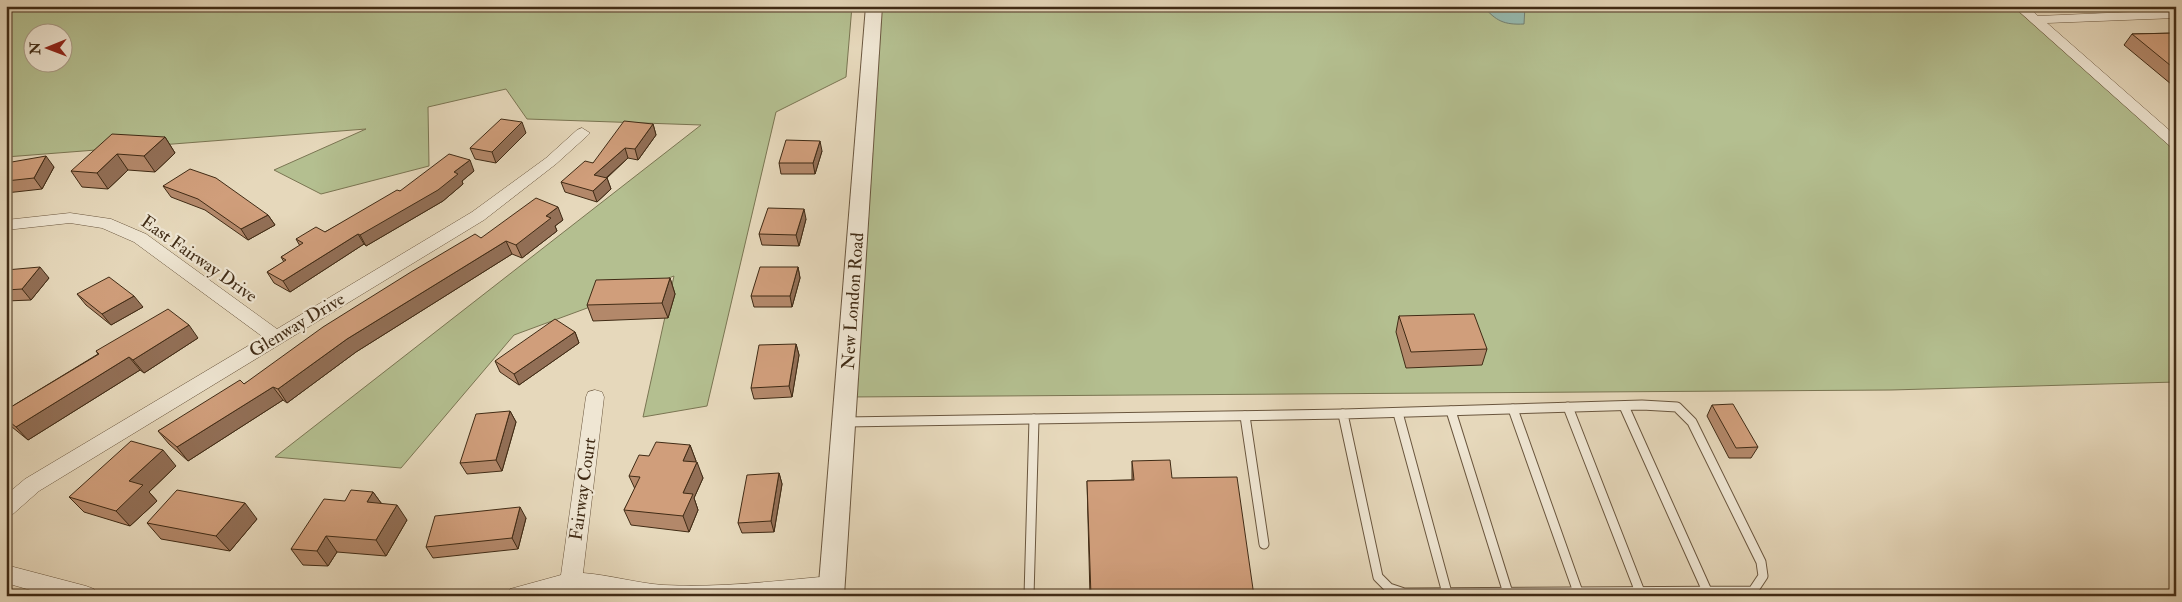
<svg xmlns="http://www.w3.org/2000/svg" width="2182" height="602" font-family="'IM FELL Double Pica',serif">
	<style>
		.green { fill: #b4bf90; stroke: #7a7552; fill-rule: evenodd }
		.water { fill: #96bab0; stroke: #748172 }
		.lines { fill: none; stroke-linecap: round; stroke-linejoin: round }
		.service-casing { stroke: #6a563e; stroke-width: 11 }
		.minor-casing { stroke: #6a563e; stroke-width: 1 }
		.tertiary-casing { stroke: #6a563e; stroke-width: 2 }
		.service { stroke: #efe6d3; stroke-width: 9 }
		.minor { fill: #efe6d3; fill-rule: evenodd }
		.tertiary { fill: #efe6d3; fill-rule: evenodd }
		.wall { fill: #b3886a; stroke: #402b15 }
		.shaded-wall { fill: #926f56; stroke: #402b15 }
		.building { fill: #d09e7b; stroke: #402b15 }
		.labels { text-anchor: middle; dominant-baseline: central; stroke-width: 4.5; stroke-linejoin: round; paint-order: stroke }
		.street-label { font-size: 18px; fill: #402b15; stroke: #efe6d3 }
	</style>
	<rect width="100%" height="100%" fill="#e6d8bb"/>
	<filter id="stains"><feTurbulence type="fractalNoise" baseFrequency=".004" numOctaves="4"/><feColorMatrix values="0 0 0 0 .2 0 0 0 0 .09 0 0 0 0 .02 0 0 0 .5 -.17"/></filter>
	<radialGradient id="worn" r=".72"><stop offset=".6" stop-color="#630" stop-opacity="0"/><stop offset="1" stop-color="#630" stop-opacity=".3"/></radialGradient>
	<!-- green -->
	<g class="green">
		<path d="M6,6H852L846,77L776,112L707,406L643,417L674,276L514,335L401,468L275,457L701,125L527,119L506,89L428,107L429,166L321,194L274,170L366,129L6,157ZM32,32H62V62H32Z"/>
		<path d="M874,6H2019L2176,144V382L1891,390L847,397Z"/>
	</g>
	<!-- water -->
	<path class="water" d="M1483,6H1525L1524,24C1504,25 1496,21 1483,6Z"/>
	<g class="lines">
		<!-- service casing -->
		<g class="service-casing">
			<g id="service">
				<path d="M1642,405L1677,407L1692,422L1761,562L1763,576L1753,591L1404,593L1389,588L1378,577L1343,414Z"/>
				<path d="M1624,406L1707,591"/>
				<path d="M1568,407L1640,592"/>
				<path d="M1513,409L1578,592"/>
				<path d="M1451,411L1508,593"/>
				<path d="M1398,413L1447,593"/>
				<path d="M1245,416L1264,544"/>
				<path d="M845,422L1343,414"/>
				<path d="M1029,596L1034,419"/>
			</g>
		</g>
		<!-- minor casing -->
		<g class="minor-casing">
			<g id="minor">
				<path d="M2013,6H2027L2038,16L2176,10V18L2047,23L2176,136V149L2171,147Z"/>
				<path d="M582,128L590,133L587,136L556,164L484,220L39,491L13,514L6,516V495L25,479L263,337L134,242L102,228L70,223L6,230V220L70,213L111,219L146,234L277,329L472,212L546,158L577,130Z"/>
				<path d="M595,390L602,392L604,397L583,573C610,575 636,583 663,585C719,588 775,581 831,576L839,578L842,585L839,592L816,596H617L571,591L554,596H507L510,589L561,575L586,397L588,392Z"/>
				<path d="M6,565L86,586L94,589L97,596H51L6,583Z"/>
			</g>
		</g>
		<!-- tertiary casing -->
		<g class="tertiary-casing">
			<path id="tertiary" d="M866,6H882L844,596H818Z"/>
		</g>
		<!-- service -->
		<use href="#service" class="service"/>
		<!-- minor -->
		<use href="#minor" class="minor"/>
		<!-- tertiary -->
		<use href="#tertiary" class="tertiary"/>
	</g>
	<!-- wall -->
	<g class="wall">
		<path d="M2176,33V84H2171L2124,45L2132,34Z"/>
		<path d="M653,124L656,135L638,160L628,158L607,178L611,189L597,202L565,192L561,182L593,163Z"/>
		<path d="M526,133L496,163L475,159L470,148Z"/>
		<path d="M165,137L175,153L155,172L128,170L108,189L82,187L71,171Z"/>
		<path d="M822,151L815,174H781L779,163Z"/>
		<path d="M6,163L54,167L42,189L6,193Z"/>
		<path d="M474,171L462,181L463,184L443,201L366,246L364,244L290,292L274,283L267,272L284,262L281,257L300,246L296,239L325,232L400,191Z"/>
		<path d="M163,186L268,215L275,225L248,240L205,210L171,197Z"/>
		<path d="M806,219L799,246L762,245L759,234Z"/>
		<path d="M563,220L555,226L557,231L522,258L512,254L356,352L287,403L283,400L188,461L169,444L158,431L244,384L481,238Z"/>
		<path d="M798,267L800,278L792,307H754L751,296Z"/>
		<path d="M6,270L49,278L31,300L6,301Z"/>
		<path d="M670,278L675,294L668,318L593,321L587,305Z"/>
		<path d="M77,294L143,307L111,325L86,305Z"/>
		<path d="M1399,316L1487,349L1482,365L1406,368L1396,332Z"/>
		<path d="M575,332L579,343L519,385L500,372L495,361Z"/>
		<path d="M198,338L144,373L140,370L28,440L12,427L6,421V410L98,354L96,351Z"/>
		<path d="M796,344L799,355L792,397L754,399L751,388Z"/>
		<path d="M1712,405L1758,447L1751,458H1729L1707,416Z"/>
		<path d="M510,411L516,422L502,471L467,474L460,463Z"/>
		<path d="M690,445L696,461L695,462L703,478L694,498L698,510L689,532L631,525L624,510L635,489L629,476L649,456Z"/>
		<path d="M1132,461L1172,478L1254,596H1090L1087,481L1132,480Z"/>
		<path d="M176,466L149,492L157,501L130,526L84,512L69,497Z"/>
		<path d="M779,473L782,484L774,532L742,533L738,523Z"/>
		<path d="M373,492L381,503L407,520L386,556L337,552L328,566L303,565L291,549L345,501Z"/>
		<path d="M526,518L518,549L433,558L426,547Z"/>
		<path d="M257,519L230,551L161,539L147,523Z"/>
	</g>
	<!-- shaded-wall -->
	<g class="shaded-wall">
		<path d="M522,122L526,133L496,163L492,152Z"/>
		<path d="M653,124L656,135L638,160L635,149Z"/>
		<path d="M165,137L175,153L155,172L144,156Z"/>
		<path d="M820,141L822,151L815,174L813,163Z"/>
		<path d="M625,148L628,158L598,185L594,175Z"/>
		<path d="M117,154L128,170L108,189L97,173Z"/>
		<path d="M46,156L54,167L42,189L34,178Z"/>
		<path d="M470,160L474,171L462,181L463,184L443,201L366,246L360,235L454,172Z"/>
		<path d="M607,178L611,189L597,202L593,191Z"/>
		<path d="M558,207L563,220L555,226L557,231L522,258L516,245L546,216Z"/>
		<path d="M804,209L806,219L799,246L796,235Z"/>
		<path d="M268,215L275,225L248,240L241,229Z"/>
		<path d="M358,234L364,244L290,292L283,281Z"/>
		<path d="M506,241L512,254L356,352L287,403L278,389L347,339Z"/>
		<path d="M40,267L49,278L31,300L22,289Z"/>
		<path d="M798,267L800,278L792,307L790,296Z"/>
		<path d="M670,278L675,294L668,318L662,303Z"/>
		<path d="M134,296L143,307L111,325L102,314Z"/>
		<path d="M189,325L198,338L144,373L133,360Z"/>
		<path d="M575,332L579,343L519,385L514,374Z"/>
		<path d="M796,344L799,355L792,397L789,386Z"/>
		<path d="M129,357L140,370L28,440L16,427Z"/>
		<path d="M273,387L283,400L188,461L177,447Z"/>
		<path d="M510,411L516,422L502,471L496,460Z"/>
		<path d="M690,445L696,461L689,477L683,461Z"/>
		<path d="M163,450L176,466L149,492L157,501L130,526L116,511L129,481Z"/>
		<path d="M697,462L703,478L694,498L698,510L689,532L683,516V493Z"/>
		<path d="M779,473L782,484L774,532L771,521Z"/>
		<path d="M373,492L384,507L367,502Z"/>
		<path d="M245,503L257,519L230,551L216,536Z"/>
		<path d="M397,505L407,520L386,556L376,540Z"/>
		<path d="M520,507L526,518L518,549L512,538Z"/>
		<path d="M326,536L337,552L328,566L317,551Z"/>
	</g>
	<!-- building -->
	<g class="building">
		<path d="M2176,33V70L2132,34Z"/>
		<path d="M501,119L522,122L492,152L470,148Z"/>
		<path d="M624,121L653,124L635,149L625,148L594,175L607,178L593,191L561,182L585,161L593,163Z"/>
		<path d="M112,134L165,137L144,156L117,154L97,173L71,171Z"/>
		<path d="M786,140L820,141L813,163H779Z"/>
		<path d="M449,154L470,160L454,172L458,174L438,190L360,235L358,234L283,281L267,272L286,260L281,257L303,243L296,239L316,227L325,232L397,190L400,191Z"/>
		<path d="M46,156L34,178L6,181V163Z"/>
		<path d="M190,169L216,178L268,215L241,229L198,199L163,186Z"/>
		<path d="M536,198L558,207L546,216L551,218L516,245L506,241L347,339L278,389L273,387L177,447L158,431L240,380L244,384L323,327L411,272L475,234L481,238Z"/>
		<path d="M768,208L804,209L796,235L759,234Z"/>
		<path d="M40,267L22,289L6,290V270Z"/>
		<path d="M760,267H798L790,296H751Z"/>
		<path d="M109,277L134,296L102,314L77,294Z"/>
		<path d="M670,278L662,303L587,305L596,280Z"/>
		<path d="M168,309L189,325L133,360L129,357L16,427L6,419V410L99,354L96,351Z"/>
		<path d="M1474,314L1487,349L1411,352L1399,316Z"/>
		<path d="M555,319L575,332L514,374L495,361Z"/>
		<path d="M796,344L789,386L751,388L759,345Z"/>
		<path d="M1733,404L1758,447L1736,448L1712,405Z"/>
		<path d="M510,411L496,460L460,463L476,414Z"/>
		<path d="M131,441L163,450L129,481L143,485L116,511L69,497Z"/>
		<path d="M656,442L690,445L683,461L697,462L683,493L693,494L683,516L624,510L640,477L629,476L639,455L649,456Z"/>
		<path d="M1170,460L1172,478L1237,477L1254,596H1091L1087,481L1134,480L1132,461Z"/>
		<path d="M779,473L771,521L738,523L747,475Z"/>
		<path d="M177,490L245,503L216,536L147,523Z"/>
		<path d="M351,490L373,492L367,502L397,505L376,540L326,536L317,551L291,549L324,499L345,501Z"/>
		<path d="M520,507L512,538L426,547L435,516Z"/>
	</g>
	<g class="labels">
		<!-- street labels -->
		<g class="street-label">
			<text transform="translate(199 259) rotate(35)">East Fairway Drive</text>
			<text transform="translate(853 301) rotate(-86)">New London Road</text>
			<text transform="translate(297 325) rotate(-31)">Glenway Drive</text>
			<text transform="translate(583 489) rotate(-82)">Fairway Court</text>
		</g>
	</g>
	<!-- margin -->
	<rect width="2182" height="602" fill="none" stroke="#e6d8bb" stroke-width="25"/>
	<rect x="8" y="8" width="2167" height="587" fill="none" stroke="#402b15" stroke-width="2.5"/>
	<rect x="12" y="12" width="2157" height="577" fill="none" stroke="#402b15"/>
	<!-- north arrow -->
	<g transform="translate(48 48) rotate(269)"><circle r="24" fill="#efe6d3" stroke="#a99b87"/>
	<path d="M0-4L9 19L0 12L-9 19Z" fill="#8f2418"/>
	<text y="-8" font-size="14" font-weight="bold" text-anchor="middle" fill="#402b15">N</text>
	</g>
	<rect width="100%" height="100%" filter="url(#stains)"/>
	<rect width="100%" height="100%" fill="url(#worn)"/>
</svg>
